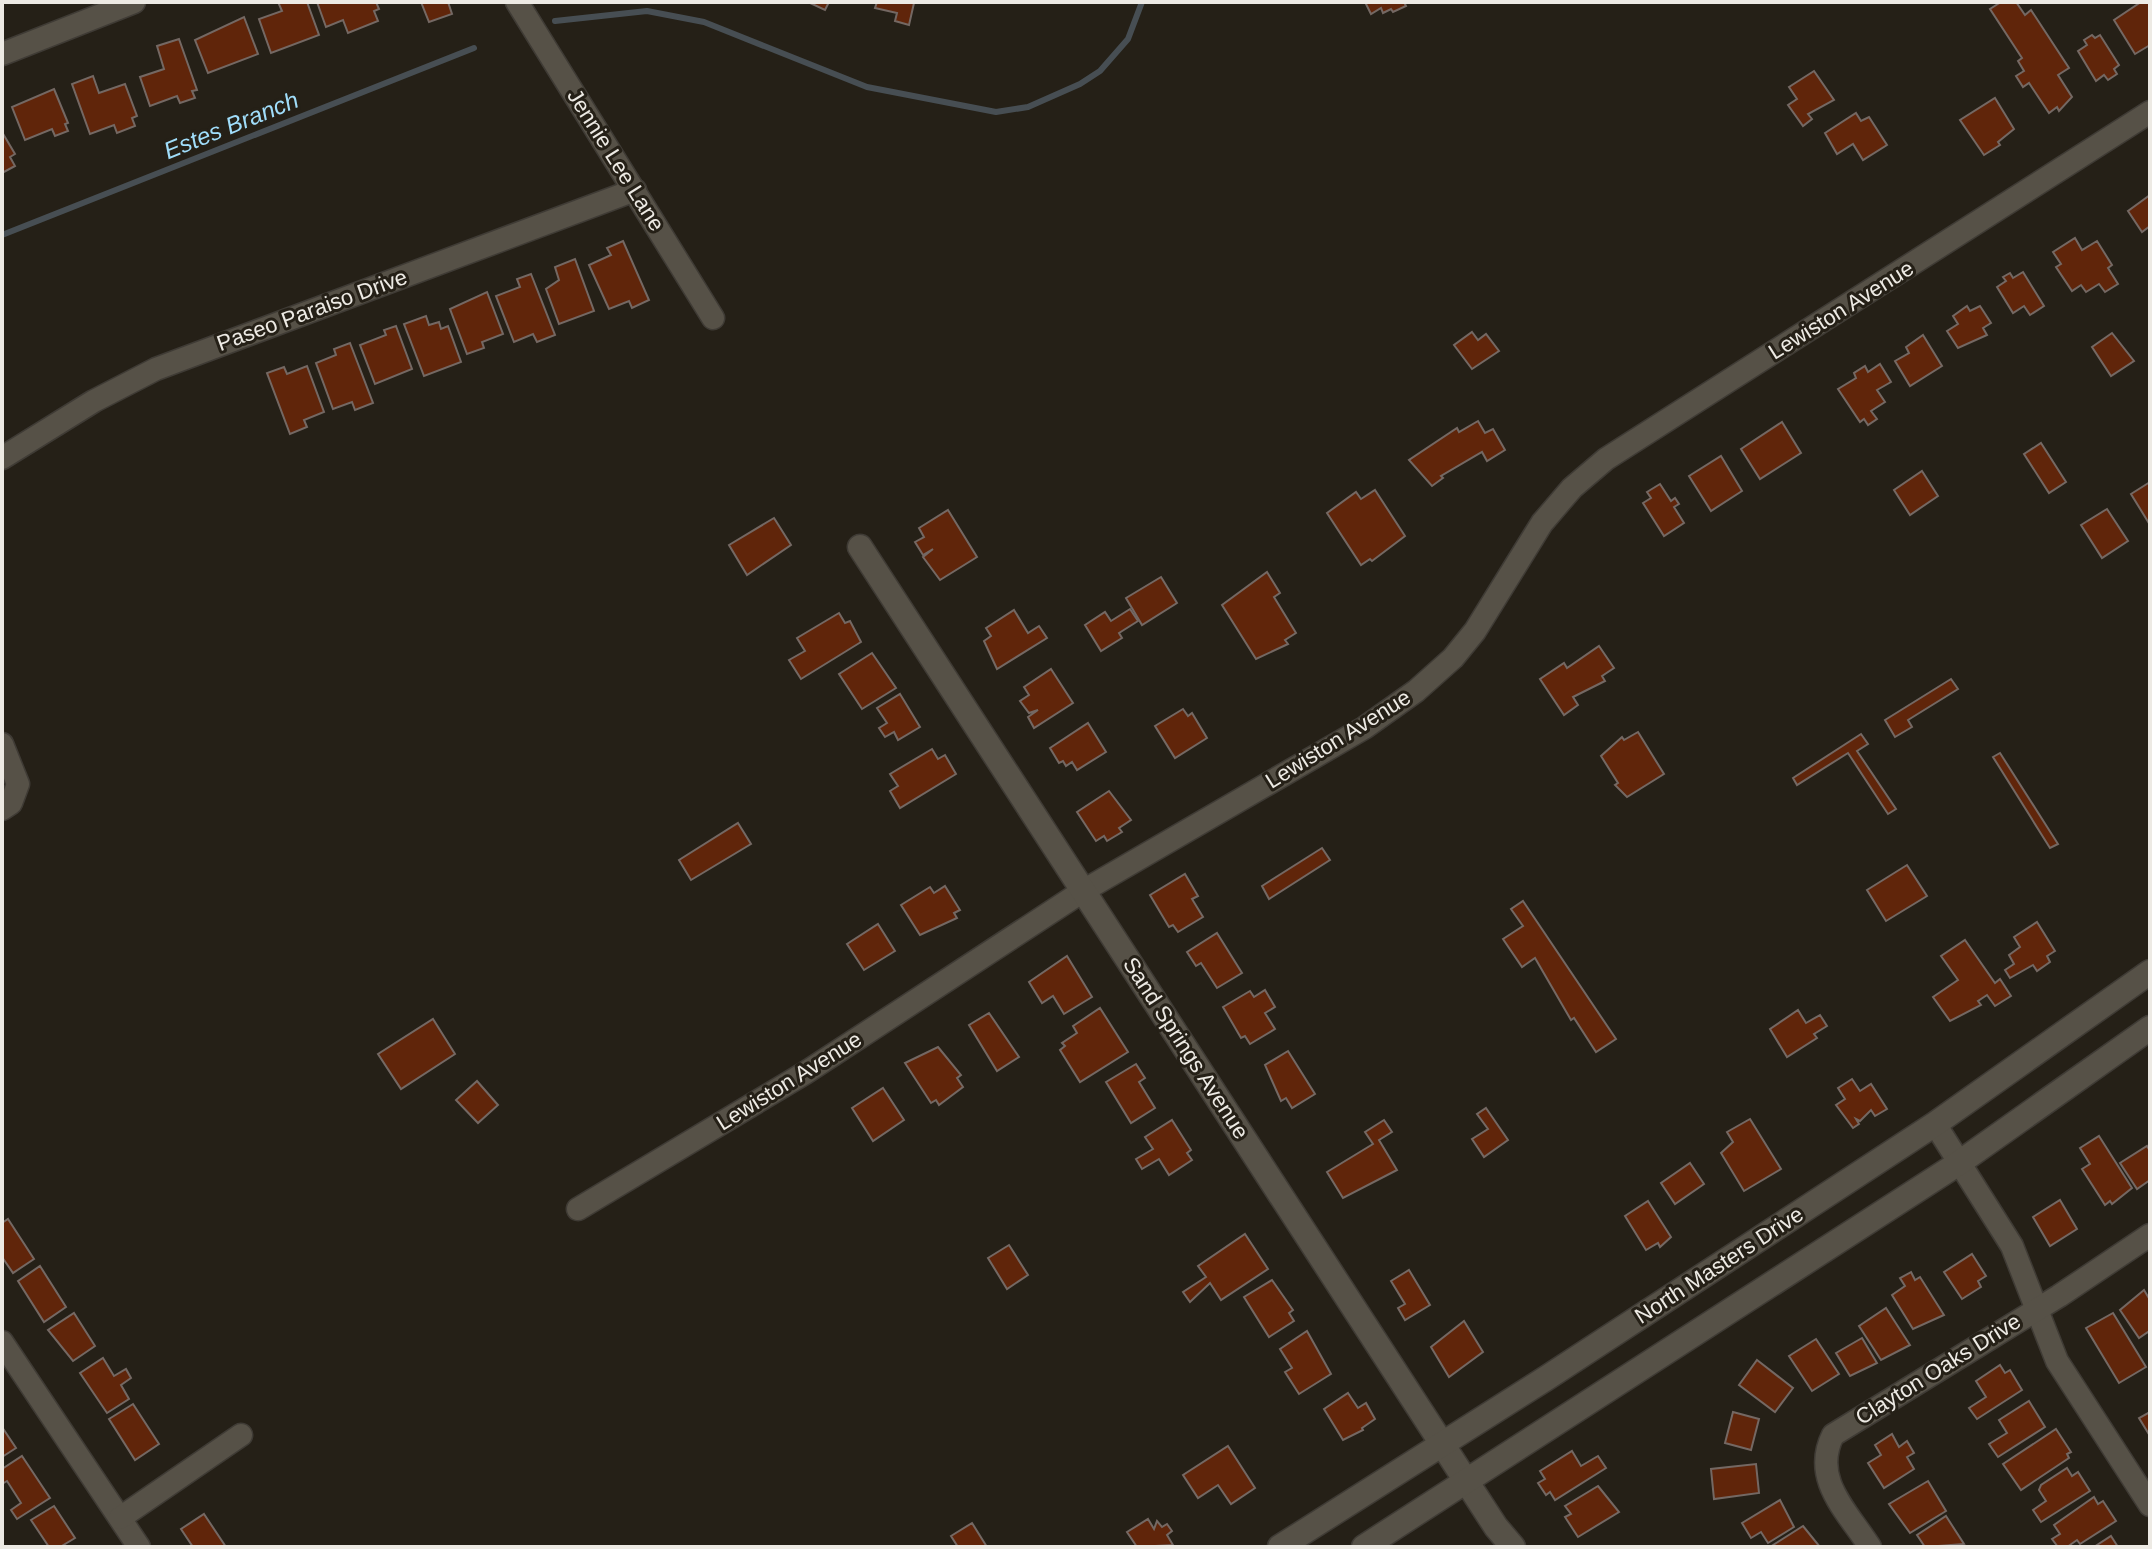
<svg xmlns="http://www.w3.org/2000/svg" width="2152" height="1549" font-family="Arial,sans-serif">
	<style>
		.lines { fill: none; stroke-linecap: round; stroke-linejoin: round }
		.stream { stroke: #474e53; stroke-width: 6 }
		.building { fill: #60250a; stroke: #746863; stroke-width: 2 }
		.street-casing { stroke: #3f3b35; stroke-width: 25 }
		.secondary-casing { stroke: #3f3b35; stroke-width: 27 }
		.street { stroke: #565147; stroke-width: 22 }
		.secondary { stroke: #565147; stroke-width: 24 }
		.labels { text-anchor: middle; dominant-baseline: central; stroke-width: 6; stroke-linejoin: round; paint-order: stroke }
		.street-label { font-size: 22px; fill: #edeae4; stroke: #252017 }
		.water-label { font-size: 24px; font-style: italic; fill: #a0ddfa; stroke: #252017 }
	</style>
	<rect width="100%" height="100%" fill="#252017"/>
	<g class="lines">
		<!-- stream -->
		<g class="stream">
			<path d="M555,21L647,11L704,22L867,87L996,112L1028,107L1080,84L1100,71L1128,39L1142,2"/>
			<path d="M2,235L474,48"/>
		</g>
	</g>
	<!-- building -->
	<g class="building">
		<path d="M278,2H307L319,35L271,53L259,19L282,11Z"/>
		<path d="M317,2H376L379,9L374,11L378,21L348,33L343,20L326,27Z"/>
		<path d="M421,2H448L452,14L429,22Z"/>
		<path d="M808,2H829L825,10Z"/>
		<path d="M877,2L914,3L909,25L895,21L897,13L875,8Z"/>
		<path d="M1365,2H1404L1406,6L1393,12L1391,9L1383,13L1381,8L1371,14Z"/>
		<path d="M2001,2H2016L2025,15L2031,10L2069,68L2058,75L2072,97L2059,111L2057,107L2049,113L2029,83L2023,87L2016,76L2024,71L2018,61L2022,58L1990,9Z"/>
		<path d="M2141,2H2150V45L2135,54L2114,20Z"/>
		<path d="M244,17L258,54L208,73L195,40Z"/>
		<path d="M2092,35L2095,38L2100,35L2119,65L2114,69L2117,74L2108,80L2104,75L2096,81L2078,51L2087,45L2084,40Z"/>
		<path d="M179,39L197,90L192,91L195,98L180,103L177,96L150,106L140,77L164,69L157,46Z"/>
		<path d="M1814,71L1834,100L1808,114L1812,119L1803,126L1788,105L1797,99L1789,87Z"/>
		<path d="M93,76L99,93L125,84L137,116L132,118L135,126L117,133L114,125L90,134L72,84Z"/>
		<path d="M54,89L68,123L65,124L68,131L55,136L52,129L25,140L12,107Z"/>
		<path d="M1995,98L2014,129L1998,142L2000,145L1984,155L1960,120Z"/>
		<path d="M1856,113L1861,121L1869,117L1887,145L1863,160L1853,144L1837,154L1825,133Z"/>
		<path d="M2,132L15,154L10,157L15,166L2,173Z"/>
		<path d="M2150,195V226L2142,232L2128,211Z"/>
		<path d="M2075,238L2082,250L2097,241L2112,265L2108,268L2118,284L2105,292L2099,284L2086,292L2081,285L2072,291L2056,267L2061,264L2053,252Z"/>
		<path d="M623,241L649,300L632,308L629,301L609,309L589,265L611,255L607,248Z"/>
		<path d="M575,259L594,311L559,324L546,289L559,280L555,267Z"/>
		<path d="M2023,272L2044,306L2030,315L2024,306L2013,313L1997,287L2006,281L2003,277L2010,273L2013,278Z"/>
		<path d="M531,274L555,335L537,342L533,334L514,342L496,296L520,287L517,279Z"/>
		<path d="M487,292L503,334L482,342L484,348L467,354L450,309Z"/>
		<path d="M1967,306L1970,311L1980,306L1991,323L1983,328L1987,335L1958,348L1947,331L1958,324L1953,316Z"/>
		<path d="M426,316L429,325L439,322L441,329L448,326L461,362L424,376L404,324Z"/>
		<path d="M396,326L412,369L375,384L360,345L386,335L384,330Z"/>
		<path d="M1472,332L1478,340L1486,334L1499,351L1472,369L1454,345Z"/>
		<path d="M2112,333L2134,361L2111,376L2092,347Z"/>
		<path d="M1923,335L1942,366L1910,386L1895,361L1909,353L1906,347Z"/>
		<path d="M350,343L373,403L355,410L352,402L333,409L316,363L336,355L334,349Z"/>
		<path d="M1880,364L1891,382L1877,390L1885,402L1871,411L1877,419L1868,425L1864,419L1860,422L1838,389L1856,378L1854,373L1865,366L1868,372Z"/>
		<path d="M307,366L324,412L304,420L307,427L290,434L267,373L284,367L287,374Z"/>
		<path d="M1478,421L1485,433L1493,429L1505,450L1487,461L1482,452L1441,476L1443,478L1432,486L1409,460L1457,428L1459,432Z"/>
		<path d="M1782,422L1801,453L1760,479L1741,449Z"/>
		<path d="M2041,443L2066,482L2049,493L2024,454Z"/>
		<path d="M1721,456L1742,491L1711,511L1689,476Z"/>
		<path d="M1922,471L1938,496L1910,515L1894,490Z"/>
		<path d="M2150,482V525L2131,494Z"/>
		<path d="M1660,484L1671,501L1675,498L1679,504L1674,507L1684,523L1664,536L1643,503L1651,498L1647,492Z"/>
		<path d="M1375,490L1405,536L1372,561L1370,559L1361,565L1327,513L1356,492L1361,499Z"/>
		<path d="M2107,509L2128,541L2102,558L2081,525Z"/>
		<path d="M948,510L977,557L940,580L923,557L933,549L923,555L915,542L924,537L919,528Z"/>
		<path d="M774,518L791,545L747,575L729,545Z"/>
		<path d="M1267,572L1280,593L1274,597L1296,633L1285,640L1288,644L1256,659L1222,605Z"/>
		<path d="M1161,577L1177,603L1142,625L1126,598Z"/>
		<path d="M1130,609L1138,621L1119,633L1122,638L1101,651L1085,625L1105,612L1111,621Z"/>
		<path d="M1014,610L1028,633L1039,626L1047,638L997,669L984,641L991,636L986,628Z"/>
		<path d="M839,613L845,623L850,621L861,642L801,679L789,660L805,651L797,638Z"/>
		<path d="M1599,646L1614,668L1602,676L1605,681L1573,697L1578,705L1564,715L1540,679L1564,663L1567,668Z"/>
		<path d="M872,653L896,688L862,709L839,674Z"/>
		<path d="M1051,669L1073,703L1034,728L1028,717L1038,710L1029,713L1020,701L1029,695L1024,687Z"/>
		<path d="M1951,679L1958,689L1908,720L1912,727L1895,737L1885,720Z"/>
		<path d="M900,694L920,727L898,740L894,732L885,737L879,728L887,723L877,708Z"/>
		<path d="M1183,709L1188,716L1192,713L1207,738L1175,758L1155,726Z"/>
		<path d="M1088,723L1106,752L1077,770L1072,762L1066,766L1063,761L1059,763L1050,748Z"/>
		<path d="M1638,732L1664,774L1627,797L1615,785L1618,783L1601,756L1622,737L1624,740Z"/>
		<path d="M1861,734L1868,744L1857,751L1896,809L1888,814L1848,753L1797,785L1793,778Z"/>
		<path d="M932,749L938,759L945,755L956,774L900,808L890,791L898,786L890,774Z"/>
		<path d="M2000,753L2058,844L2050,848L1993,757Z"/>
		<path d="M1109,791L1131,820L1119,828L1122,832L1107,841L1104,836L1096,841L1077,812Z"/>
		<path d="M738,823L751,844L691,880L679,860Z"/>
		<path d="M1322,848L1330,860L1269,899L1262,886Z"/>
		<path d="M1907,865L1927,896L1886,921L1867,890Z"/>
		<path d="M1185,874L1198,896L1192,899L1203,917L1178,932L1173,925L1169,927L1150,895Z"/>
		<path d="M945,886L960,910L954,913L957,918L920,935L901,905L930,887L934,893Z"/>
		<path d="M1523,901L1616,1039L1596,1052L1574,1018L1571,1020L1535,958L1522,967L1503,939L1523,926L1511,909Z"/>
		<path d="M2037,922L2055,951L2047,956L2050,962L2037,971L2033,965L2010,978L2005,970L2014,964L2009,955L2020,947L2014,937Z"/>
		<path d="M878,924L895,951L864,970L847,944Z"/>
		<path d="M1217,933L1242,973L1217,988L1201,963L1196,966L1187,952Z"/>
		<path d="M1965,940L1995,983L2000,979L2011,996L1995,1006L1987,995L1978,1001L1981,1005L1950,1021L1933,997L1958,980L1941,956Z"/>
		<path d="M1067,956L1092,997L1064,1014L1053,996L1042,1003L1029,982Z"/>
		<path d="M1265,990L1275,1007L1265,1013L1275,1029L1250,1044L1245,1036L1241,1038L1223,1007L1250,991L1254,997Z"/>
		<path d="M1100,1008L1128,1052L1080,1082L1060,1050L1065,1046L1062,1043L1077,1033L1073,1026Z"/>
		<path d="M1798,1010L1806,1023L1820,1015L1827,1026L1814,1034L1817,1038L1787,1057L1770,1029Z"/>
		<path d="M989,1013L1019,1057L997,1071L969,1025Z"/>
		<path d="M433,1019L455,1054L401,1089L378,1054Z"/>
		<path d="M938,1047L961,1075L957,1078L963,1087L939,1105L936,1100L931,1103L905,1063Z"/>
		<path d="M1288,1051L1315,1094L1292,1108L1286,1098L1281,1101L1265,1065Z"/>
		<path d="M1136,1064L1145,1078L1139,1082L1155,1108L1131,1123L1106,1082Z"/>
		<path d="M1852,1079L1860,1091L1871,1084L1887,1109L1875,1116L1871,1110L1860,1121L1856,1119L1859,1124L1853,1128L1836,1105L1845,1099L1838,1088Z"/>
		<path d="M477,1081L498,1105L478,1123L456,1100Z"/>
		<path d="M883,1088L904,1120L873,1141L852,1108Z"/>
		<path d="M1486,1108L1508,1140L1484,1157L1472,1139L1488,1129L1477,1114Z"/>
		<path d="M1750,1119L1781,1169L1744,1191L1721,1153L1733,1142L1727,1132Z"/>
		<path d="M1172,1120L1191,1150L1187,1153L1192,1160L1169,1175L1159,1159L1142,1169L1136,1159L1153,1149L1145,1137Z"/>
		<path d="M1384,1120L1392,1132L1379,1140L1397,1170L1343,1198L1327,1172L1373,1144L1365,1132Z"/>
		<path d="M2099,1136L2132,1188L2112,1204L2110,1201L2105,1205L2082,1169L2090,1164L2080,1148Z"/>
		<path d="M2147,1146L2150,1151V1180L2137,1189L2120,1163Z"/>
		<path d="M1690,1163L1704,1184L1675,1204L1661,1183Z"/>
		<path d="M2060,1200L2077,1229L2050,1246L2033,1217Z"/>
		<path d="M1648,1201L1671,1237L1660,1247L1658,1243L1646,1250L1625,1216Z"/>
		<path d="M8,1219L34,1259L13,1273L2,1257V1223Z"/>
		<path d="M1245,1234L1268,1269L1221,1300L1210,1283L1190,1302L1183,1292L1206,1277L1198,1266Z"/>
		<path d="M1009,1245L1028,1275L1007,1289L988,1258Z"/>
		<path d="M1972,1254L1986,1276L1978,1281L1981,1287L1962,1299L1944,1272Z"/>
		<path d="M40,1266L66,1307L44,1322L18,1281Z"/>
		<path d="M1409,1270L1430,1305L1405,1320L1398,1308L1405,1304L1391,1281Z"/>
		<path d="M1911,1272L1915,1280L1920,1277L1944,1315L1913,1329L1892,1295L1905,1286L1900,1278Z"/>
		<path d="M1272,1280L1293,1310L1289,1313L1294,1321L1269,1337L1244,1297Z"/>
		<path d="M2144,1290L2150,1300V1335L2148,1332L2139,1338L2120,1310Z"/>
		<path d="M1886,1308L1910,1345L1881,1360L1859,1326Z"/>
		<path d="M74,1313L95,1346L73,1361L48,1330Z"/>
		<path d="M2113,1313L2146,1367L2119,1383L2086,1328Z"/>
		<path d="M1464,1321L1483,1352L1449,1377L1431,1347Z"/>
		<path d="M1307,1331L1331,1374L1299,1394L1285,1372L1292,1368L1280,1349Z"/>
		<path d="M1862,1338L1877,1363L1850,1376L1836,1353Z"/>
		<path d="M1816,1339L1839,1374L1812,1391L1789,1356Z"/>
		<path d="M103,1358L114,1376L126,1369L131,1378L121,1385L129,1399L107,1413L80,1373Z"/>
		<path d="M1757,1360L1793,1388L1775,1412L1739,1385Z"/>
		<path d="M2000,1365L2005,1373L2010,1370L2022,1390L1977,1419L1969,1408L1986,1397L1976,1381Z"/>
		<path d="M1348,1393L1358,1408L1366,1403L1375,1419L1362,1428L1363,1430L1343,1440L1324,1409Z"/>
		<path d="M2029,1401L2045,1427L1998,1457L1989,1444L2007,1433L1999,1420Z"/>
		<path d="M133,1404L159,1444L135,1460L109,1419Z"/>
		<path d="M1733,1412L1759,1419L1751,1450L1725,1443Z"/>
		<path d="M2150,1412V1436L2139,1418Z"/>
		<path d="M2,1427L16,1448L2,1457Z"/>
		<path d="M2056,1429L2071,1452L2067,1454L2069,1458L2021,1490L2003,1464Z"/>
		<path d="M1892,1434L1899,1447L1907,1441L1914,1453L1907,1457L1914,1469L1884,1488L1868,1463L1881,1455L1875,1445Z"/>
		<path d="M1228,1446L1255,1488L1231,1504L1218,1485L1198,1498L1183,1475Z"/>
		<path d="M1572,1451L1581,1466L1598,1456L1606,1468L1555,1500L1550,1492L1546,1495L1538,1483L1545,1479L1540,1471Z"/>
		<path d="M22,1456L50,1498L17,1519L11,1510L21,1503L7,1481L2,1484V1469Z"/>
		<path d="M1756,1464L1759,1493L1714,1499L1711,1469Z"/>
		<path d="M2067,1468L2072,1476L2078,1472L2090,1491L2041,1522L2033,1510L2046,1501L2039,1490L2041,1485Z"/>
		<path d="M1928,1481L1946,1511L1910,1533L1889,1504Z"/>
		<path d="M1598,1486L1619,1512L1578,1537L1565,1517L1571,1514L1565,1506Z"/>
		<path d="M2094,1497L2098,1504L2103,1501L2116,1521L2080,1544L2077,1540L2067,1547H2058L2052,1539L2060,1534L2054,1525Z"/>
		<path d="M1780,1500L1794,1527L1768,1543L1761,1532L1751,1538L1742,1523Z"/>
		<path d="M54,1506L75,1538L60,1547H49L31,1520Z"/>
		<path d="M204,1514L226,1547H193L181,1529Z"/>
		<path d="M1946,1516L1964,1544L1925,1547L1917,1535Z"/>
		<path d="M1148,1519L1154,1529L1157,1521L1162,1527L1167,1524L1172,1531L1167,1535L1173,1545L1137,1547L1127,1532Z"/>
		<path d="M972,1523L987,1547H958L951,1536Z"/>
		<path d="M1803,1526L1820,1547H1770Z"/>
		<path d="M2111,1536L2118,1547H2094Z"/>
	</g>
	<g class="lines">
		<!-- street casing -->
		<g class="street-casing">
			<g id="street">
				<path d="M517,2L713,318"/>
				<path d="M2,54L134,2"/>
				<path d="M2,458L94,401L156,369L635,190"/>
				<path d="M2,744L18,784L11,803L2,809"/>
				<path d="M1935,1124L2012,1246L2057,1361L2150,1505"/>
				<path d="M578,1209L805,1073L1083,891L1364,728L1416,691L1453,658L1475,631L1542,523L1572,488L1606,459L2150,112"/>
				<path d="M2,1342L139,1547"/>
				<path d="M120,1518L241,1435"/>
				<path d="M1870,1547C1847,1511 1811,1479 1833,1435L2059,1296L2150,1235"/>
			</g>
		</g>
		<!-- secondary casing -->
		<g class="secondary-casing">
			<g id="secondary">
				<path d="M860,547L1496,1527L1513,1547"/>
				<path d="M1280,1547L1545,1379L1935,1124L2150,972"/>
				<path d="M1364,1547L1959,1163L2150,1028"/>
			</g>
		</g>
		<!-- street -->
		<use href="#street" class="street"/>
		<!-- secondary -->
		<use href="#secondary" class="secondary"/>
	</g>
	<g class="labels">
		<!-- street labels -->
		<g class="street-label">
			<text transform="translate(616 160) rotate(58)">Jennie Lee Lane</text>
			<text transform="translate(312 310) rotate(-20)">Paseo Paraiso Drive</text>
			<text transform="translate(1841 310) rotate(-32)">Lewiston Avenue</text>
			<text transform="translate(1338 739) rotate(-32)">Lewiston Avenue</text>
			<text transform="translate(1186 1048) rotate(57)">Sand Springs Avenue</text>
			<text transform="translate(789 1081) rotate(-32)">Lewiston Avenue</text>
			<text transform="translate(1719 1265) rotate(-33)">North Masters Drive</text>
			<text transform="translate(1938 1369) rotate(-32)">Clayton Oaks Drive</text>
		</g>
		<!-- water labels -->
		<g class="water-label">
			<text transform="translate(231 125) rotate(-22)">Estes Branch</text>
		</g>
	</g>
	<!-- border -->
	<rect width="2152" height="1549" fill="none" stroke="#edeae4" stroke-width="8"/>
</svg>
